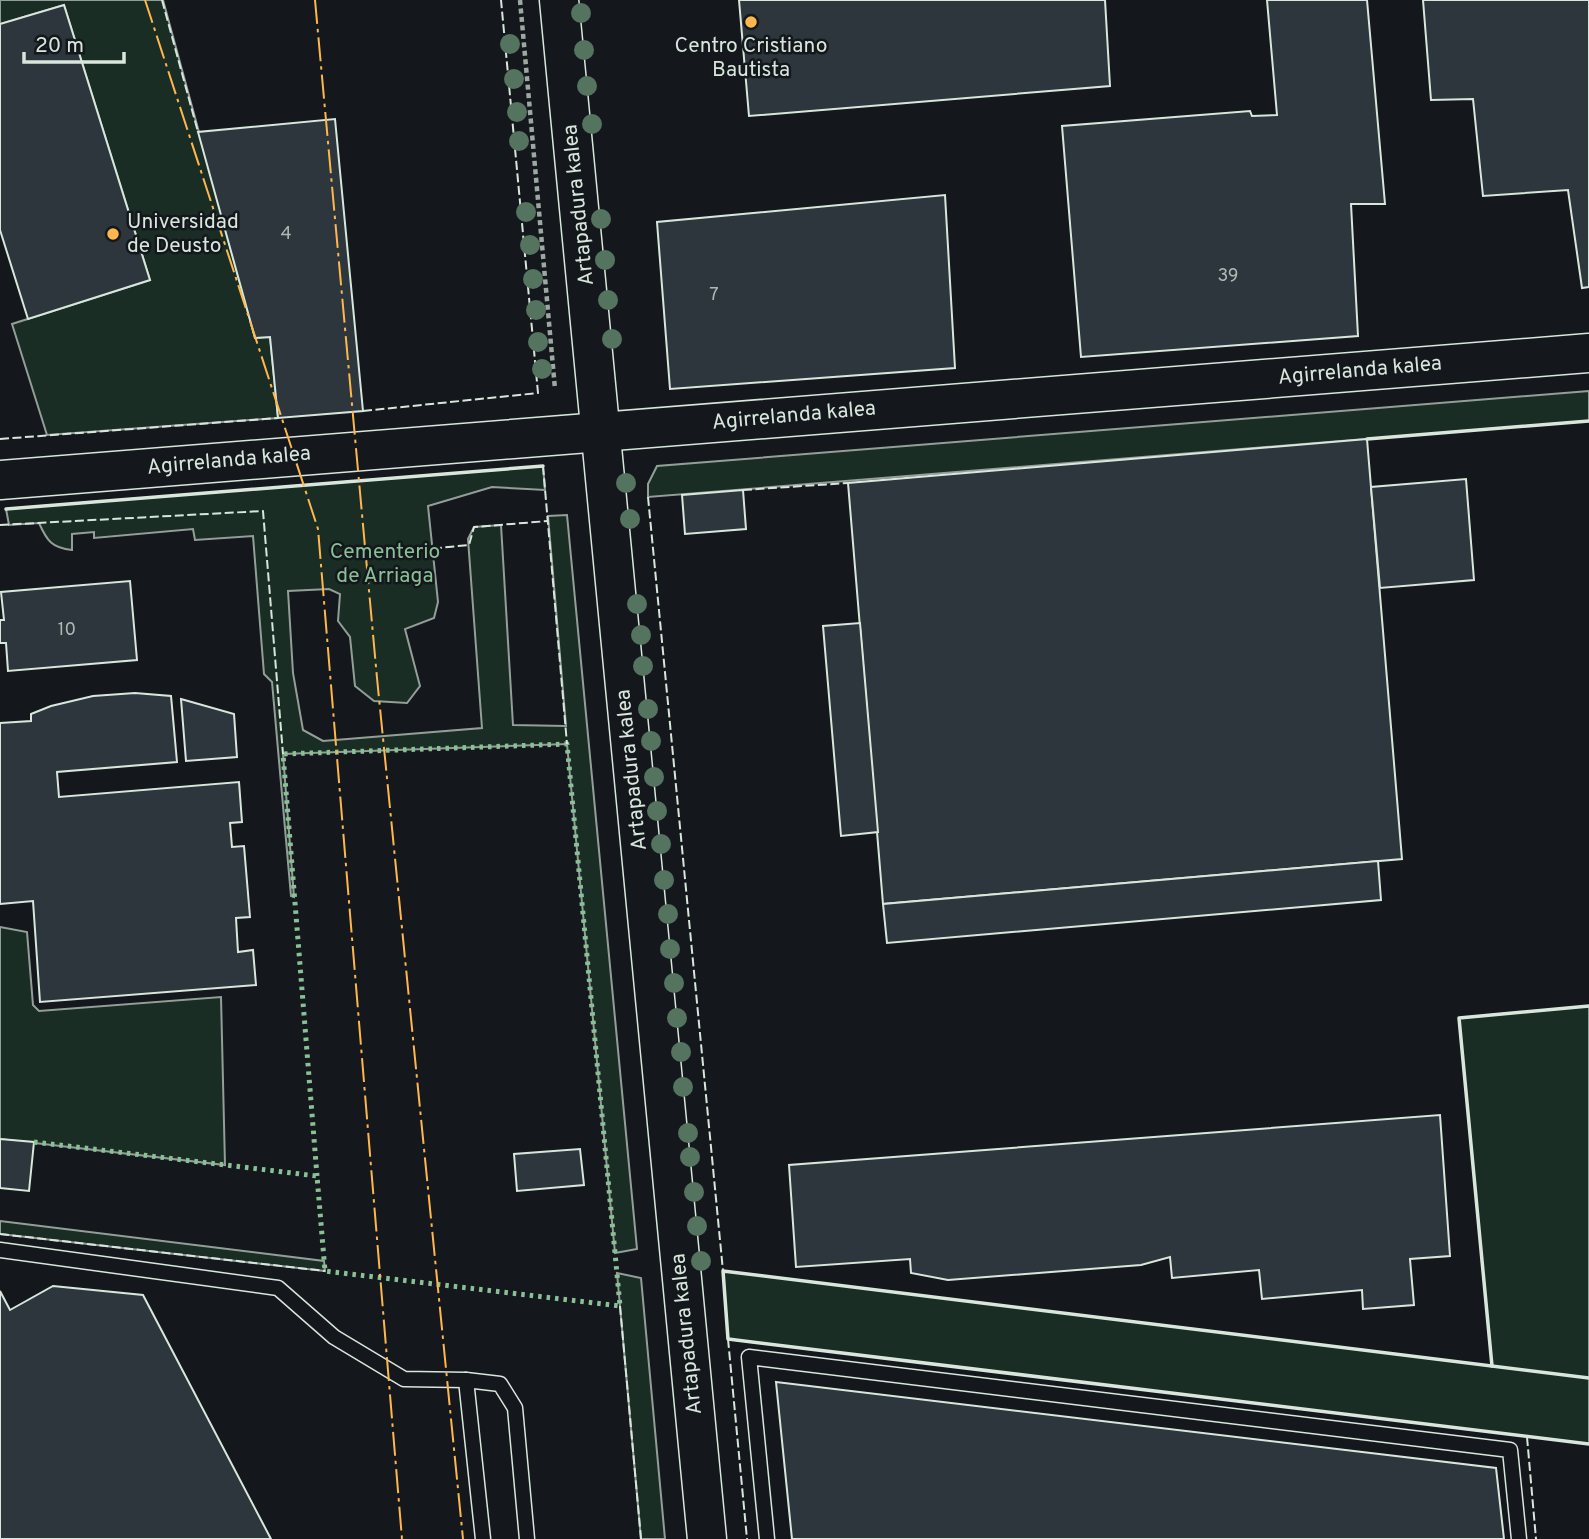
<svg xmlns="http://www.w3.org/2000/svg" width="1589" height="1539" font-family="Overpass,sans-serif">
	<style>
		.green { fill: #1a2d24; stroke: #939e99; stroke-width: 2 }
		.building { fill: #2c363c; stroke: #d8e6dc; stroke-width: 2 }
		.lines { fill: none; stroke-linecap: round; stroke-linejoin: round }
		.lane-casing { stroke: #d8e6dc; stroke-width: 17 }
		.secondary-casing { stroke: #d8e6dc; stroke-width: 41 }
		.path { stroke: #9da8a2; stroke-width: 4.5; stroke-dasharray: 5 3.5; stroke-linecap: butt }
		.lane { stroke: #14181c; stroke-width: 14 }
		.secondary { stroke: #14181c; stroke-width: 38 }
		.hedge { stroke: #8ac095; stroke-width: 5; stroke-dasharray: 3.5 5; stroke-linecap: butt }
		.fence { stroke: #d8e6dc; stroke-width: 2; stroke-dasharray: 9 3.5; stroke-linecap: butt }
		.wall { stroke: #d8e6dc; stroke-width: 3.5 }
		.power { stroke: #ffb74d; stroke-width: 2; stroke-dasharray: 24 5 3.5 5; stroke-linecap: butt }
		.tree { fill: #55745f }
		.poi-dot { fill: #ffb74d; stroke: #14181c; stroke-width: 2.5 }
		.labels { text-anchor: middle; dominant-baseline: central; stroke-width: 5; stroke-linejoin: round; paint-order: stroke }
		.number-label { font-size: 18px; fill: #adbab4 }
		.poi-label { font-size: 21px; fill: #d8e6dc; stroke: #14181c }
		.street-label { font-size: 21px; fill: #d8e6dc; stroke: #14181c }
		.park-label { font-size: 21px; fill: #8ac095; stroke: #14181c }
	</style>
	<rect width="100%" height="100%" fill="#14181c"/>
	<!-- green -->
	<g class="green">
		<path d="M0,0H163L255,338L270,337L278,418L47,435L12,324L150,280L64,5L0,24Z"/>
		<path d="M1589,391V421L648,497V484L657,466Z"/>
		<path d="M543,466L545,490L492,487L428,506L438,602L434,618L405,629L420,686L407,703L374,701L355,686L350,637L338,621L340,594L329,589L288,591L293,673L303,730L323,741L482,728L468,539L474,527L501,525L513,725L566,726L548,516L567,515L637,1249L615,1253L567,744L283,754L294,897L291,896L272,682L264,674L253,536L195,540L193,529L94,538V532L72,534V550C52,548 47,541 39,523L9,525L6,509Z"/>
		<path d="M0,927L27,932L33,1005L39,1011L221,997L225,1165L0,1139Z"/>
		<path d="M1589,1006V1444L728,1339L723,1271L1492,1366L1459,1018Z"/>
		<path d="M0,1221L324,1261L325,1271L0,1234Z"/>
		<path d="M617,1273L641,1278L665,1539H641Z"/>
	</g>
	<!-- building -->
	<g class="building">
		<path d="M739,0H1105L1110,86L749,116Z"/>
		<path d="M1267,0H1367L1385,204H1351L1358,336L1081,357L1062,126L1250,111L1252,116L1277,115Z"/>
		<path d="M1423,0H1589V287L1582,288L1568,190L1483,196L1473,99L1431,100Z"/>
		<path d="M64,5L150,280L28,319L0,230V24Z"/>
		<path d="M335,119L363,411L278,418L270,337L255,338L198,132Z"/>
		<path d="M945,195L955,368L670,389L657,222Z"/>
		<path d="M1367,439L1402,859L883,904L848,483Z"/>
		<path d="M1466,479L1474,580L1380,588L1371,487Z"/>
		<path d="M743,490L746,529L685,534L682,495Z"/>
		<path d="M130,581L137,660L8,671L6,643H0V620H4L1,592Z"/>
		<path d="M860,623L878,832L841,836L823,626Z"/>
		<path d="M135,693L171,696L177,762L57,772L59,797L239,782L242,822L230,823L232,847L244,846L250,917L236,918L238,952L253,950L256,985L40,1002L33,901L0,904V723L31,721V714L51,706L93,696Z"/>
		<path d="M181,699L234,714L237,757L186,761Z"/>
		<path d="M1378,861L1381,900L887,943L883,904Z"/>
		<path d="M1440,1115L1450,1256L1410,1259L1414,1305L1363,1309L1362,1290L1262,1299L1259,1270L1172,1278L1170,1257L1141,1265L948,1280L911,1273L910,1259L796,1267L789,1165Z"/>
		<path d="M0,1139L34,1142L29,1191L0,1188Z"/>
		<path d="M580,1149L584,1185L517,1191L514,1154Z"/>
		<path d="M53,1286L143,1295L271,1539H0V1291L10,1310Z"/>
		<path d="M776,1382L1496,1468L1504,1539H792Z"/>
	</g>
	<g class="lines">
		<!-- lane casing -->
		<g class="lane-casing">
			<g id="lane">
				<path d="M0,1250L278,1288L334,1337L404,1379L466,1380"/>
				<path d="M483,1539L466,1380L500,1384L515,1408L527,1539"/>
				<path d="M767,1539L749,1357L1510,1450L1519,1539"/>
			</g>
		</g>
		<!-- secondary casing -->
		<g class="secondary-casing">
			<g id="secondary">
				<path d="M559,0L707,1539"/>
				<path d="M0,480L1589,353"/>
			</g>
		</g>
		<!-- path -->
		<path class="path" d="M520,0L555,389"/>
		<!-- lane -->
		<use href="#lane" class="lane"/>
		<!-- secondary -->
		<use href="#secondary" class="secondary"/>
		<!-- hedge -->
		<path class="hedge" d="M34,1142L317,1176L325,1271L620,1306L567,744L283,754L317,1176"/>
		<!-- fence -->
		<g class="fence">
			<path d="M162,0L198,132"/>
			<path d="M363,411L538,393L501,0"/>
			<path d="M0,439L278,418"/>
			<path d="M543,466L567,744"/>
			<path d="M743,490L848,483"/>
			<path d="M648,497L723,1271"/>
			<path d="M0,525L263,511L283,754"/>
			<path d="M408,551L469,545L474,527L548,521"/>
			<path d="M0,1234L325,1271"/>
			<path d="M620,1306L641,1539"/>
			<path d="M728,1339L747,1539"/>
			<path d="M1527,1437L1536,1539"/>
		</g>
		<!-- wall -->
		<g class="wall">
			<path d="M1367,439L1589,421"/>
			<path d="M6,509L543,466"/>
			<path d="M1492,1366L1459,1018L1589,1006"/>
			<path d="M1589,1378L723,1271L728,1339L1589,1444"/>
		</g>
		<!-- power -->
		<g class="power">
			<path d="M145,0L318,529L402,1539"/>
			<path d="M315,0L377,678L463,1539"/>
		</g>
	</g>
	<!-- trees -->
	<g class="tree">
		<circle cx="581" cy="13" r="10"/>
		<circle cx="510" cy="44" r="10"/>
		<circle cx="584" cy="50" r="10"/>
		<circle cx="514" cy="79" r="10"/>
		<circle cx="587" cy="86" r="10"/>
		<circle cx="517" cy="112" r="10"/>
		<circle cx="592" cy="124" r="10"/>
		<circle cx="519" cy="141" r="10"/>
		<circle cx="526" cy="212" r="10"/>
		<circle cx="601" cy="219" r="10"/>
		<circle cx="530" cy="245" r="10"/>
		<circle cx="605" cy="260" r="10"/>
		<circle cx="533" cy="279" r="10"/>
		<circle cx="608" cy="300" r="10"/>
		<circle cx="536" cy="310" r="10"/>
		<circle cx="612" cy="339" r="10"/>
		<circle cx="538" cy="342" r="10"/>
		<circle cx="542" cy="369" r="10"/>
		<circle cx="626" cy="483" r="10"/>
		<circle cx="630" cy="519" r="10"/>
		<circle cx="637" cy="604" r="10"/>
		<circle cx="641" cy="635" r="10"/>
		<circle cx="643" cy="666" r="10"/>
		<circle cx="648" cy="709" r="10"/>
		<circle cx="651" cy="741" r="10"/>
		<circle cx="654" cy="777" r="10"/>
		<circle cx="657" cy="811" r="10"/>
		<circle cx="661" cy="844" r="10"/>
		<circle cx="664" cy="880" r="10"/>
		<circle cx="668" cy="914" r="10"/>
		<circle cx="670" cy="949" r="10"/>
		<circle cx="674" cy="983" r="10"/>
		<circle cx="677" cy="1018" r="10"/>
		<circle cx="681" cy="1052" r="10"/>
		<circle cx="683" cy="1087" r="10"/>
		<circle cx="688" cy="1133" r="10"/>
		<circle cx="690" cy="1157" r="10"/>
		<circle cx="694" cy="1192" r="10"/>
		<circle cx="697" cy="1226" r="10"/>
		<circle cx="701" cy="1261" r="10"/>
	</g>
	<!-- markers -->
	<g class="poi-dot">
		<circle cx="751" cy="22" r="7"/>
		<circle cx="113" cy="234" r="7"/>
	</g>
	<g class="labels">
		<!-- number labels -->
		<g class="number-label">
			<text x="286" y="234">4</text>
			<text x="1228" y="276">39</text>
			<text x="714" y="295">7</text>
			<text x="67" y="630">10</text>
		</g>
		<!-- poi labels -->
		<g class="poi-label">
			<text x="751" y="46">Centro Cristiano<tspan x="751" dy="24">Bautista</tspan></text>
			<text x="127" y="222" text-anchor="start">Universidad<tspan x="127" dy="24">de Deusto</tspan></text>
		</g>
		<!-- street labels -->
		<g class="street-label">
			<text transform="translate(579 205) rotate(-96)">Artapadura kalea</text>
			<text transform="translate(1360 371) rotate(-5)">Agirrelanda kalea</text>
			<text transform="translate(794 416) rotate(-5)">Agirrelanda kalea</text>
			<text transform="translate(229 461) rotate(-5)">Agirrelanda kalea</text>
			<text transform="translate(632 770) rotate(-96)">Artapadura kalea</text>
			<text transform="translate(687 1334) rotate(-96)">Artapadura kalea</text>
		</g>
		<!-- park labels -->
		<g class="park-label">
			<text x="385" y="552">Cementerio<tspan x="385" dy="24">de Arriaga</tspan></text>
		</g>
	</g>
	<!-- scale -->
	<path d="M24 52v10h100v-10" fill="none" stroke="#d8e6dc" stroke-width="3.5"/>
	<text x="35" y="52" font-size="21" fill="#d8e6dc" stroke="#14181c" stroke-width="5" paint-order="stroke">20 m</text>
</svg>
